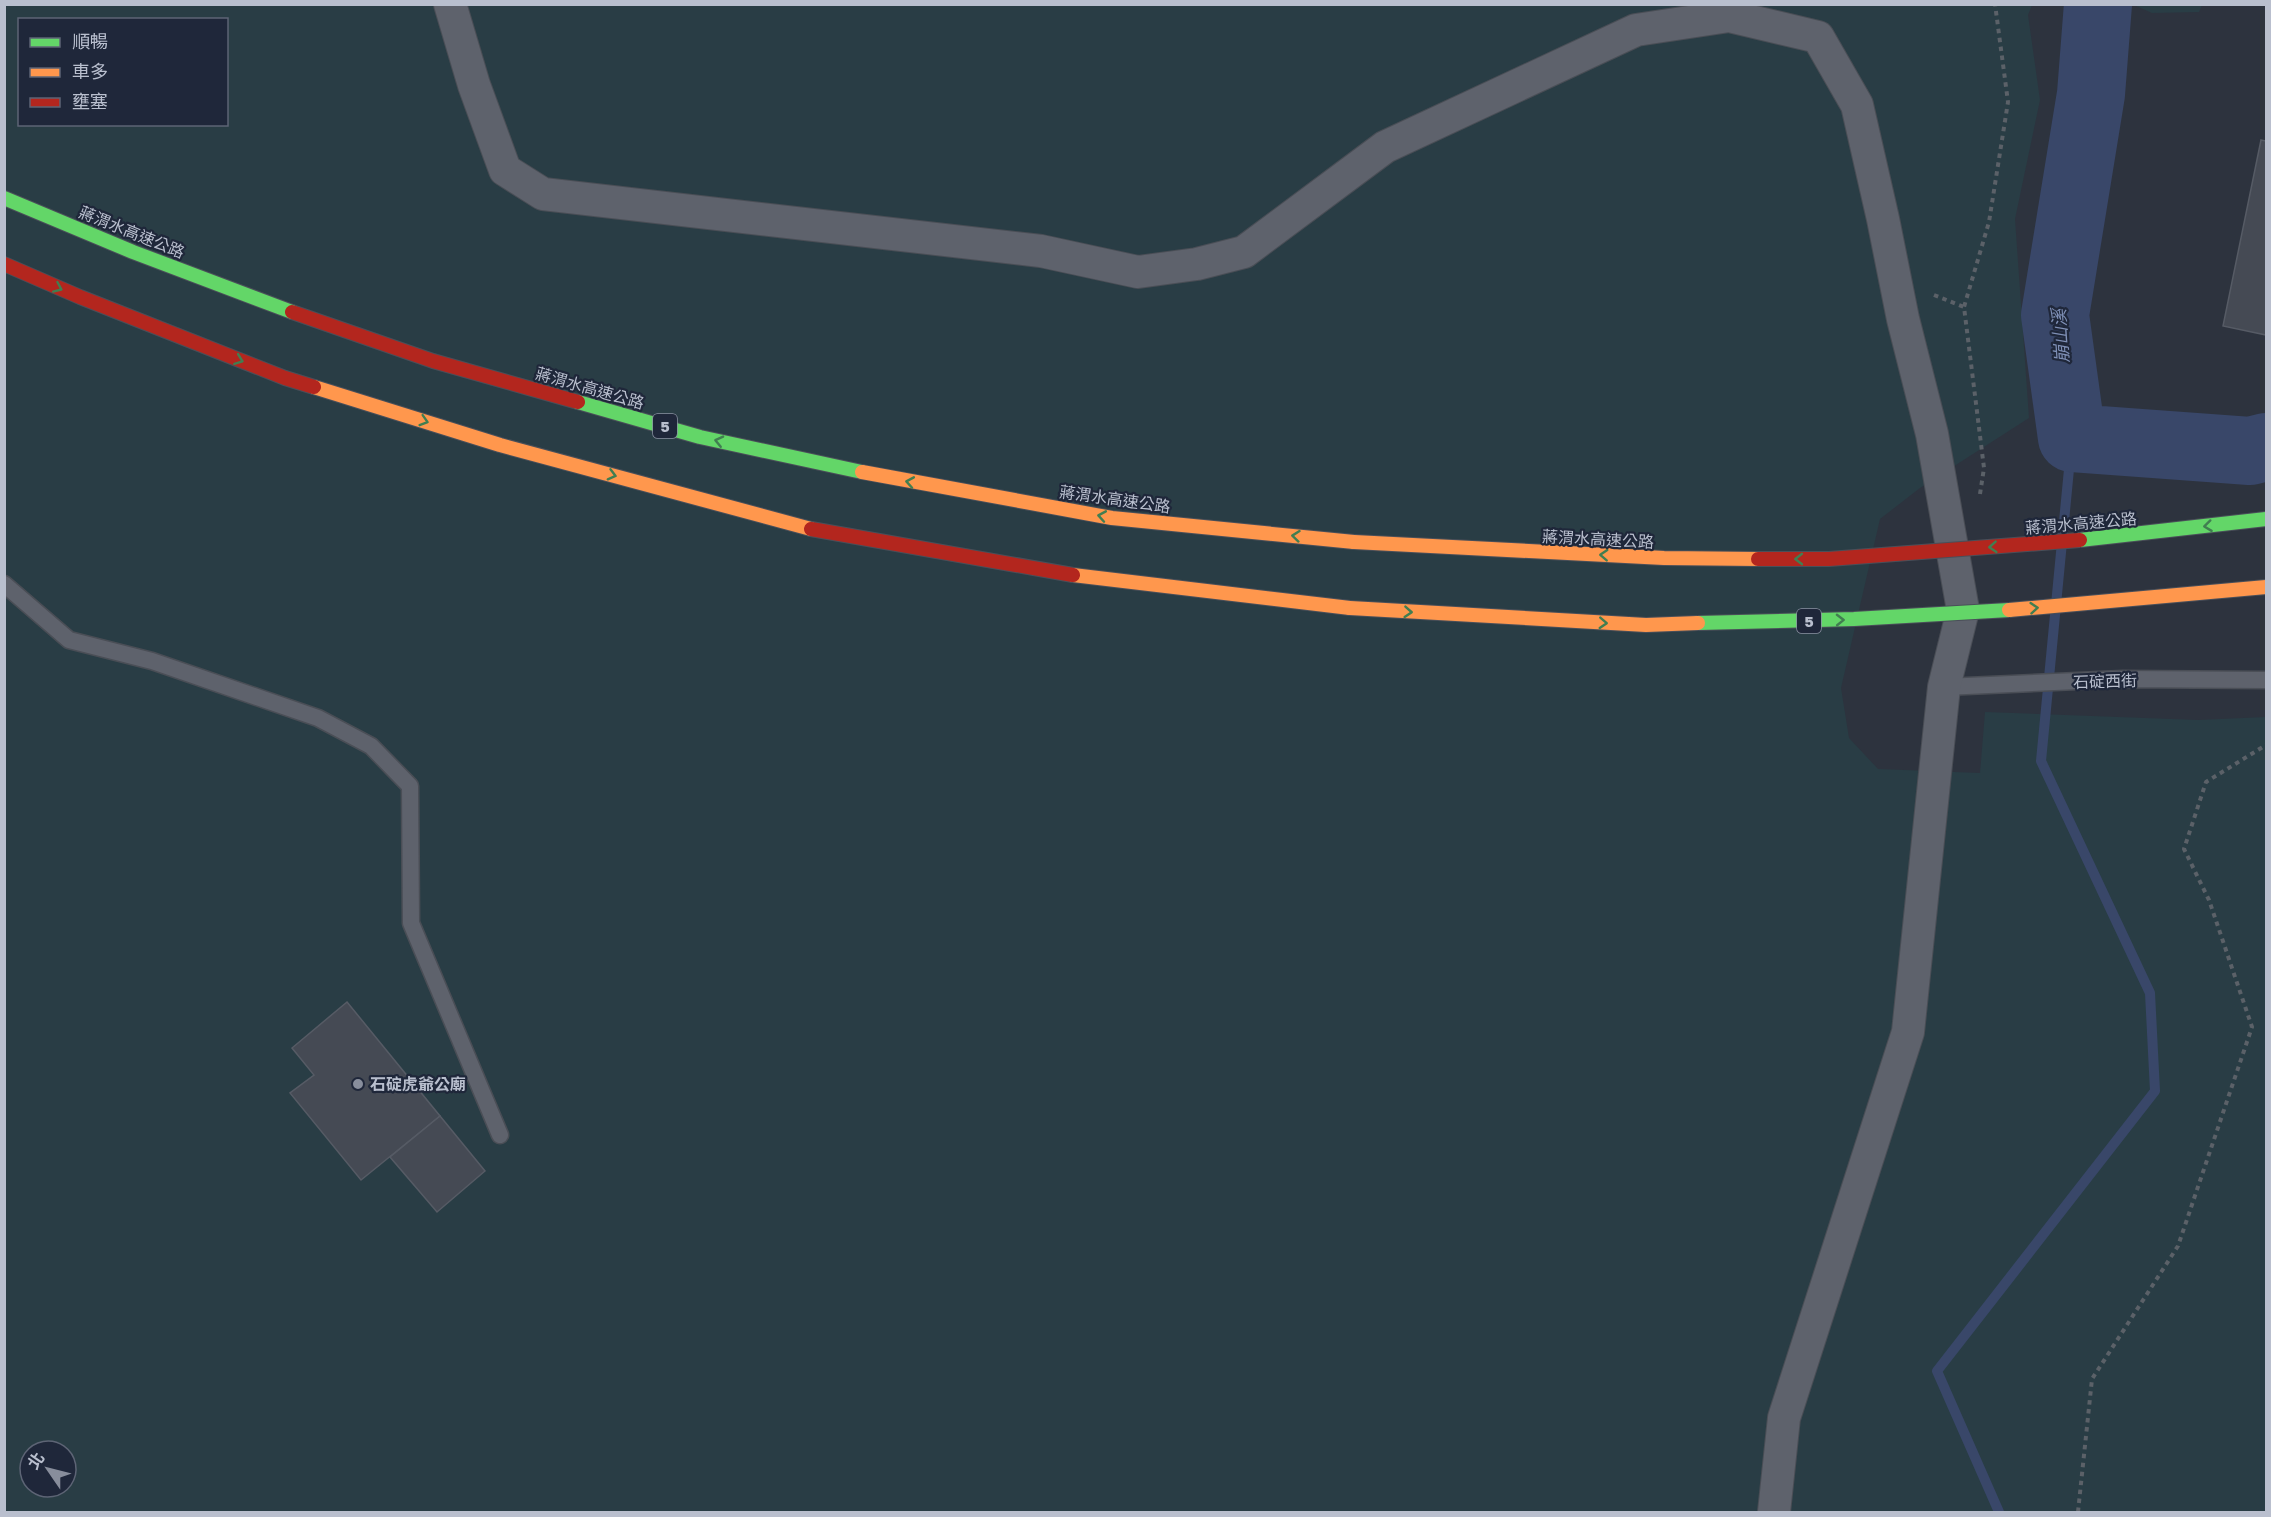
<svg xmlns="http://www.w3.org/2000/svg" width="2271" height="1517" font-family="'Golos Text','Noto Sans TC',sans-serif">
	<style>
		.green { fill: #293d45; fill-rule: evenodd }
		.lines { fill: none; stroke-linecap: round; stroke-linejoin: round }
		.stream { stroke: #394769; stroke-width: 10 }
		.river { stroke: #394769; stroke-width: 68 }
		.building { fill: #454a54; stroke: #565b65; stroke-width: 1.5 }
		.lane-casing { stroke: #4a4e56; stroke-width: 19 }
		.street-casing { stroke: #4a4e56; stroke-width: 34 }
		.fast-casing { stroke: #4a4f59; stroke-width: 16 }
		.slow-casing { stroke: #4a4f59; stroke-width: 16 }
		.jam-casing { stroke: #4a4f59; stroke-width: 16 }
		.path { stroke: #5b6168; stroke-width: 4; stroke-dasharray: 4.5 4.5; stroke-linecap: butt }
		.lane { stroke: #5e626c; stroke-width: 16 }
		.street { stroke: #5e626c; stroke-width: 32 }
		.fast { stroke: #63d668; stroke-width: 14 }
		.slow { stroke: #ff974d; stroke-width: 14 }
		.jam { stroke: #b3261e; stroke-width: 14 }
		.fast-bridge-casing { stroke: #4a4f59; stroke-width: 16; stroke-linecap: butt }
		.slow-bridge-casing { stroke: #4a4f59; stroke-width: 16; stroke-linecap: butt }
		.jam-bridge-casing { stroke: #4a4f59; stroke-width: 16; stroke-linecap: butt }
		.fast-bridge { stroke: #63d668; stroke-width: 14 }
		.slow-bridge { stroke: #ff974d; stroke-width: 14 }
		.jam-bridge { stroke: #b3261e; stroke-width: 14 }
		.oneway { stroke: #417e51 }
		.poi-dot { fill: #888e9c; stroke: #1f273a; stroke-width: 2 }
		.labels { text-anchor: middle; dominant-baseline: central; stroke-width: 4.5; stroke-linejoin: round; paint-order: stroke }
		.shield { fill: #1f273a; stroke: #8b91a2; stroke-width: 1.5 }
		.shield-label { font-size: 15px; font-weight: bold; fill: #b9bfce }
		.street-label { font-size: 16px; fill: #b9bfce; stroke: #1f273a }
		.poi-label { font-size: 16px; font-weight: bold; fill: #b9bfce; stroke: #1f273a; text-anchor: start }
		.water-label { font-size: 18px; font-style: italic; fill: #7f90b6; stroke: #1f273a }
	</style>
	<rect width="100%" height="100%" fill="#2d333e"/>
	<!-- green -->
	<g class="green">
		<path d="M5,5H2032L2028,15L2040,100L2015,219L2029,418L1920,488L1880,519L1841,688L1849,738L1878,769L1980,773L1985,712L2198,720L2266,717V1512H5ZM20,20H226V124H20ZM30,1451H66V1487H30Z"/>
		<path d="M2134,5L2202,4V5L2199,12L2152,13Z"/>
	</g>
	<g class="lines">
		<!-- stream -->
		<path class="stream" d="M1999,1512L1937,1371L2155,1091L2150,993L2041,761L2072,438"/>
		<!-- river -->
		<path class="river" d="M2098,4L2091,94L2055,315L2072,438L2250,451L2266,447"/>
	</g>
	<!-- building -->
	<g class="building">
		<path d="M2261,140L2266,141V335L2223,326Z"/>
		<path d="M347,1002L440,1116L361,1180L290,1093L314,1075L292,1048Z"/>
		<path d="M440,1116L485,1171L437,1212L390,1157Z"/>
	</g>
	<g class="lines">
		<!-- lane casing -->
		<g class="lane-casing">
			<g id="lane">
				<path d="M4,584L69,640L152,661L318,718L371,746L410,786L411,923L500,1135"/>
				<path d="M1944,687L2123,679L2266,680"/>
			</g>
		</g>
		<!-- street casing -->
		<g class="street-casing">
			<path id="street" d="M450,4L474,85L505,170L543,194L1041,251L1138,272L1197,264L1244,252L1385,147L1636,30L1729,16L1818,37L1857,105L1883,219L1903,319L1932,434L1963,610L1944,687L1908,1032L1784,1418L1774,1512"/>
		</g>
		<!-- fast casing -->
		<g class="fast-casing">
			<g id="fast">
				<path d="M4,198L133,252L292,312"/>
				<path d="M578,402L700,437L862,472"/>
			</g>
		</g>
		<!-- slow casing -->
		<g class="slow-casing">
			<g id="slow">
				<path d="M314,387L500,445L811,529"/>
				<path d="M862,472L1112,518L1354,542"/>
				<path d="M1073,575L1350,608"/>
			</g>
		</g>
		<!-- jam casing -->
		<g class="jam-casing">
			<g id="jam">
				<path d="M4,264L80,297L285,378L314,387"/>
				<path d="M292,312L433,361L578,402"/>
				<path d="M811,529L1073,575"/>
			</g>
		</g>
		<!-- path -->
		<g class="path">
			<path d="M1934,295L1964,307"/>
			<path d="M1980,494L1984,468L1964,307L1989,222L2008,102L1995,4"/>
			<path d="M2078,1512L2092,1379L2178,1246L2252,1027L2209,900L2184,849L2206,782L2266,745"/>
		</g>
		<!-- lane -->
		<use href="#lane" class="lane"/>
		<!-- street -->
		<use href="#street" class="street"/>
		<!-- fast -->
		<use href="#fast" class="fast"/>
		<!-- slow -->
		<use href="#slow" class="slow"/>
		<!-- jam -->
		<use href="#jam" class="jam"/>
		<!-- fast-bridge casing -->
		<g class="fast-bridge-casing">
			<g id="fast-bridge">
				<path d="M2080,540L2266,519"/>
				<path d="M1698,623L1854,619L2009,610"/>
			</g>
		</g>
		<!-- slow-bridge casing -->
		<g class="slow-bridge-casing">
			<g id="slow-bridge">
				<path d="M1354,542L1664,558L1758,559"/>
				<path d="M1350,608L1646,625L1698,623"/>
				<path d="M2009,610L2266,587"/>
			</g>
		</g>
		<!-- jam-bridge casing -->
		<g class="jam-bridge-casing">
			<path id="jam-bridge" d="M1758,559H1829L2080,540"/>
		</g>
		<!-- fast-bridge -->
		<use href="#fast-bridge" class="fast-bridge"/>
		<!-- slow-bridge -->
		<use href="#slow-bridge" class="slow-bridge"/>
		<!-- jam-bridge -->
		<use href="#jam-bridge" class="jam-bridge"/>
	</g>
	<!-- one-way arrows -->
	<defs><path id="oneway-chevron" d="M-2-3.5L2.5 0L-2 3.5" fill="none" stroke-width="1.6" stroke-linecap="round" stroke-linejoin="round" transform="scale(1.5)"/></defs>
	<g class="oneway">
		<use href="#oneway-chevron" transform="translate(58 288) rotate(24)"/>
		<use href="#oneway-chevron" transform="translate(239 360) rotate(21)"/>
		<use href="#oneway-chevron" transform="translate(424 421) rotate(17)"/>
		<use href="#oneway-chevron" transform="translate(719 441) rotate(-167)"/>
		<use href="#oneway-chevron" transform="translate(612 475) rotate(15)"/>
		<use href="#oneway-chevron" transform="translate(910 482) rotate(-170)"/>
		<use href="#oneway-chevron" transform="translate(1102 516) rotate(-170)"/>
		<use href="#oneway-chevron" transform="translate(2208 526) rotate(173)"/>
		<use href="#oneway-chevron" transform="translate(1296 536) rotate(-174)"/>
		<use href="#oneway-chevron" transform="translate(1993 547) rotate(176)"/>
		<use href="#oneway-chevron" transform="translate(1604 555) rotate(-177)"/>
		<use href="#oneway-chevron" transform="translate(1799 559) rotate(-180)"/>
		<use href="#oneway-chevron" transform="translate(2034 608) rotate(-5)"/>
		<use href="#oneway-chevron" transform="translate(1408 612) rotate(4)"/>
		<use href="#oneway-chevron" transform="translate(1840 620) rotate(-1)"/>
		<use href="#oneway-chevron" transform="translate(1603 623) rotate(3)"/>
	</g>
	<!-- markers -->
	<circle class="poi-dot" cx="358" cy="1084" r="6"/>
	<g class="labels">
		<!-- shield labels -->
		<g class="shield">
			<rect x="653" y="414" width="24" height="24" rx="4.5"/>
			<rect x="1797" y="609" width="24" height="24" rx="4.5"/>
		</g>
		<g class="shield-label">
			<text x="665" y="426">5</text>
			<text x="1809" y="621">5</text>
		</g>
		<!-- street labels -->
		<g class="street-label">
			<text transform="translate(132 232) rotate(22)">蔣渭水高速公路</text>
			<text transform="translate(590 388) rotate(16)">蔣渭水高速公路</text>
			<text transform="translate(1115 499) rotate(8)">蔣渭水高速公路</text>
			<text transform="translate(2081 523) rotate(-5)">蔣渭水高速公路</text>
			<text transform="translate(1598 539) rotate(3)">蔣渭水高速公路</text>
			<text transform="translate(2105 681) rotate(-2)">石碇西街</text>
		</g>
		<!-- poi labels -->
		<g class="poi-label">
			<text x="370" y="1084">石碇虎爺公廟</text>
		</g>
		<!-- water labels -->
		<g class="water-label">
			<text transform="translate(2060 336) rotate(-94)">崩山溪</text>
		</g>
	</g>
	<!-- border -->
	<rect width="2271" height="1517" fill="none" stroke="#b9bfce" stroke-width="12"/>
	<!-- legend -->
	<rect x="18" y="18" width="210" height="108" fill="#1f273a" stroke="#5d6475" stroke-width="1.5"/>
	<rect x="30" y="38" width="30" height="9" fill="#63d668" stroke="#5d6475" stroke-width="1.5"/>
	<text x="72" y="48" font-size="18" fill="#b9bfce">順暢</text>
	<rect x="30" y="68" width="30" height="9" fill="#ff974d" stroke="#5d6475" stroke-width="1.5"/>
	<text x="72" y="78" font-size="18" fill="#b9bfce">車多</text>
	<rect x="30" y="98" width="30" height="9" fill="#b3261e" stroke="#5d6475" stroke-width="1.5"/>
	<text x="72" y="108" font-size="18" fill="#b9bfce">壅塞</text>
	<!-- north arrow -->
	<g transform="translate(48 1469) rotate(305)"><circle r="28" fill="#1f273a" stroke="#5d6475" stroke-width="1.5"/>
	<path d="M0-4.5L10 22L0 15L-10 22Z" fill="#888e9c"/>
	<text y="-9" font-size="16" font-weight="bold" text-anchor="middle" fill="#b9bfce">北</text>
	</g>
</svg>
